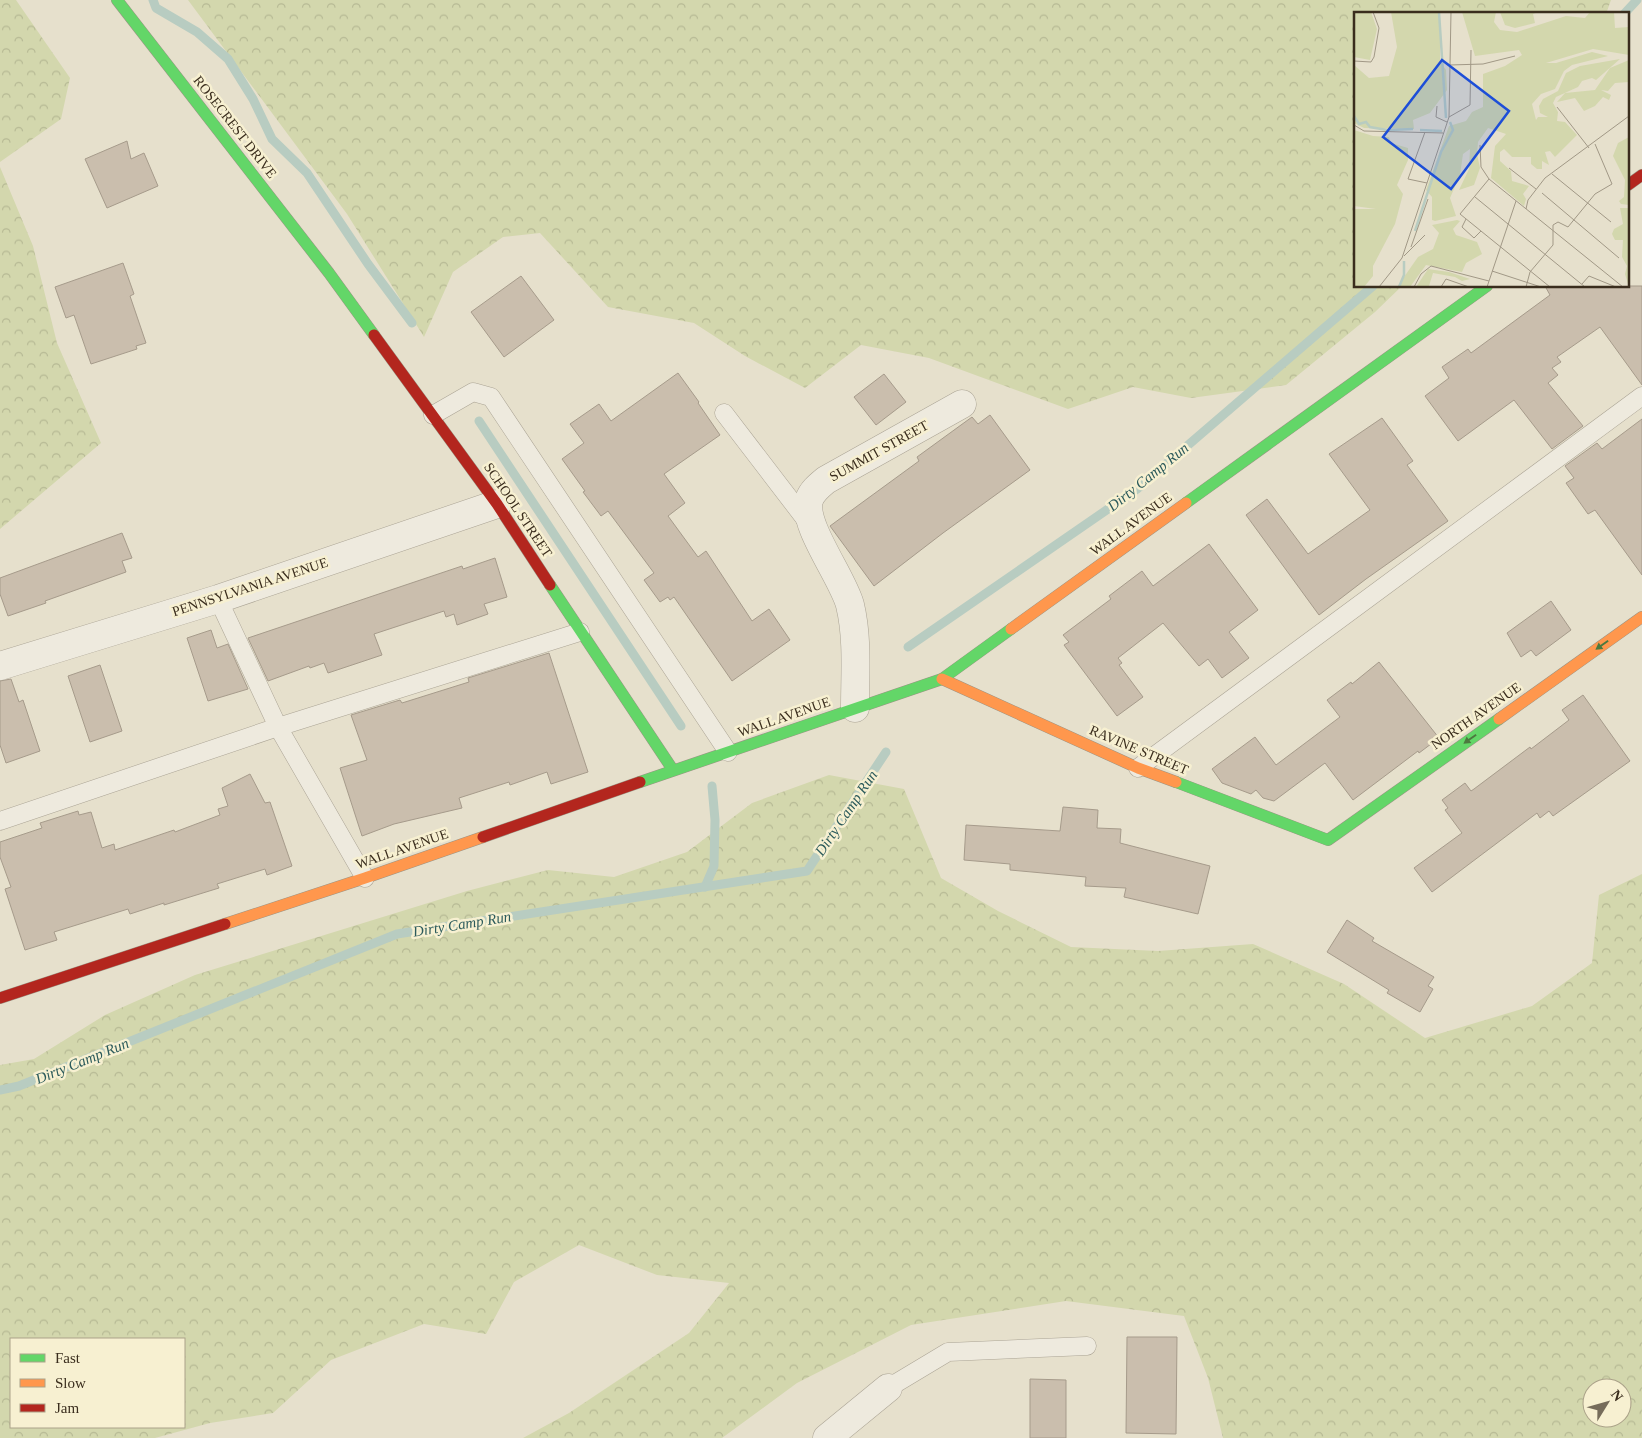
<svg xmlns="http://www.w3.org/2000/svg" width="1642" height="1438" font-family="'Times New Roman',serif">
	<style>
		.forest { fill: url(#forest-crowns); fill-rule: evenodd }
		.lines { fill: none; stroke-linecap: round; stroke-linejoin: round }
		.stream { stroke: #b8ccc1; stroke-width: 9 }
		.building { fill: #cabead; stroke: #a69b8b }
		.lane-casing { stroke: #aba495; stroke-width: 19 }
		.street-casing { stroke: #aba495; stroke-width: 29 }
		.fast-casing { stroke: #9b9485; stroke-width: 12 }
		.slow-casing { stroke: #9b9485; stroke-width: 12 }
		.jam-casing { stroke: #9b9485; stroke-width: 12 }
		.lane { stroke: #eeeade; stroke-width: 18 }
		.street { stroke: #eeeade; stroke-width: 28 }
		.fast { stroke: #63d668; stroke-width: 11 }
		.slow { stroke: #ff974d; stroke-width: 11 }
		.jam { stroke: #b3261e; stroke-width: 11 }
		.oneway { fill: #4c793f }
		.labels { text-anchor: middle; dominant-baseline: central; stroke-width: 5; stroke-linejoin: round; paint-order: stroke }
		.street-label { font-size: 14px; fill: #3a2d1d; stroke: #f7f0d1 }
		.water-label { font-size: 15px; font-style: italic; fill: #2b5a5b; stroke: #f7f0d1 }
		.inset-river { fill: none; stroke: #b8ccc1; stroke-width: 2.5 }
		.inset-road { fill: none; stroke: #a19886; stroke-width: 1 }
		.view { fill: #1d4ed8; fill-opacity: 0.15; stroke: #1d4ed8; stroke-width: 2.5 }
		.inset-edge { fill: none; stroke: #3a2d1d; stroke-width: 2.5 }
	</style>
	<defs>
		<pattern id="forest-crowns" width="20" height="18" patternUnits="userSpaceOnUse" patternTransform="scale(1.25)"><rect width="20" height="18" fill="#d3d7ad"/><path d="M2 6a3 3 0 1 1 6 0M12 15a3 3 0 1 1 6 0" fill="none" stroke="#b6b994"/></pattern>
	</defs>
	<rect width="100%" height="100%" fill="#e6e0cc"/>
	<!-- forest -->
	<g class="forest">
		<path d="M0,0H16L70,78L61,119L0,162Z"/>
		<path d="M188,0H1611L1606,14H1356V286H1402L1375,312L1286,385L1191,398L1133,387L1068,409L929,358L861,345L805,388L745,356L694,323L608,307L540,233L503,237L453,272L424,337L347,214Z"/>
		<path d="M0,167L33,246L57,343L101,443L0,529Z"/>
		<path d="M829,775L904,789L941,878L998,911L1071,947L1158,951L1253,944L1344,984L1425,1038L1532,1006L1592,963L1599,895L1642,874V1438H1223L1208,1378L1184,1316L1066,1301L911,1325L797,1383L722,1438H523L569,1413L689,1333L729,1283L657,1275L579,1245L514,1282L486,1334L424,1324L331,1360L273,1413L210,1423L155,1438H0V1065L34,1059L105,1015L195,975L467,891L548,870L614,877L687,852L752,803ZM184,1339V1427H11V1339ZM1592,1388H1622V1418H1592Z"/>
	</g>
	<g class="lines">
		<!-- stream -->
		<g class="stream">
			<path d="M153,0L156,8L197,32L228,59L253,99L272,139L307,173L368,264L412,323"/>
			<path d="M1624,14L1637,0"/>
			<path d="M479,421L681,726"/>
			<path d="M908,647L1137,489L1373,286"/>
			<path d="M705,887L714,866L715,820L712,786"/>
			<path d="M0,1090L19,1086L397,934L807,871L886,752"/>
		</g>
	</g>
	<!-- building -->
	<g class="building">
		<path d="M127,141L131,159L144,153L158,186L107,208L85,159Z"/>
		<path d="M123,263L134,294L130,296L146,343L136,346L137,349L91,364L74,315L66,318L55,287Z"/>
		<path d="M521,276L554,320L504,357L471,312Z"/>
		<path d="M1545,286H1642V385L1600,327L1557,357L1561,362L1552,368L1558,375L1548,383L1583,426L1552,449L1514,400L1458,441L1425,396L1449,378L1442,367L1468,349L1471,353L1550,295Z"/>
		<path d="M678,373L699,402L698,403L720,435L664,474L685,503L668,516L698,557L706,551L752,621L769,609L790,640L732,681L674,597L670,600L668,597L660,602L644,580L654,573L608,511L601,516L583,492L585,491L562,459L584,443L570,424L599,404L611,421Z"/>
		<path d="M884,374L906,402L876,425L854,397Z"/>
		<path d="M990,415L1030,470L943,533L874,586L830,526L919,461L917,457L972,417L978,424Z"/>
		<path d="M1382,418L1413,461L1407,465L1448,521L1366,579L1319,615L1246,515L1267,499L1308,554L1370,510L1329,454Z"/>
		<path d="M1642,419V575L1595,510L1588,514L1566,483L1574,478L1565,466L1597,443L1602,449Z"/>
		<path d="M122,533L132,558L122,561L126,572L45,601L46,603L8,616L0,594V578Z"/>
		<path d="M1209,544L1258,610L1229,632L1249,658L1222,678L1208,659L1199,666L1163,623L1118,658L1122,663L1119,665L1143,697L1117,716L1064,645L1069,642L1063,635L1111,599L1109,596L1142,571L1153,586Z"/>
		<path d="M495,558L507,597L484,604L488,614L457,625L454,614L446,617L444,611L374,634L382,655L328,673L324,663L310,668L309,666L268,681L248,638L462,566L463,569Z"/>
		<path d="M1551,601L1571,630L1536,656L1531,650L1521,657L1507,633Z"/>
		<path d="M211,630L217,648L228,644L248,689L208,701L187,638Z"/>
		<path d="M549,653L588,772L551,784L547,772L510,785L509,782L459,798L462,808L394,824L362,836L340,768L367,760L351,715L400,700L402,703L469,682L468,678Z"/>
		<path d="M1379,662L1439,738L1419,753L1418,751L1353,800L1325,763L1274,801L1263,798L1256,790L1251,794L1222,783L1212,769L1255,737L1276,765L1340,717L1327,700L1351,682L1352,684Z"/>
		<path d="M100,665L122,731L90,742L68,676Z"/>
		<path d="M11,679L19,702L23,700L40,751L6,763L0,745V681Z"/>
		<path d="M1583,695L1630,761L1553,816L1549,811L1540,818L1537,813L1432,892L1414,868L1462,833L1445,810L1448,808L1442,800L1465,783L1471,791L1474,789L1530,747L1531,749L1569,720L1562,710Z"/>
		<path d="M250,774L265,803L270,802L292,866L267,875L265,869L217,884L219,888L164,905V903L130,914L128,909L54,932L57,940L25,950L5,889L11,887L0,857V842L42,828L40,823L78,811L79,815L91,812L102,848L114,844L115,850L174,830L175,832L220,815L218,809L228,806L222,788Z"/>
		<path d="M1063,807L1098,810L1097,828L1121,829L1120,843L1210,866L1198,914L1124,897L1126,888L1085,886L1086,877L1010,870V864L964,860L966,825L1060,831Z"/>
		<path d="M1347,920L1374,938L1372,941L1434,977L1428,986L1433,989L1420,1012L1387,993L1389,990L1327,952Z"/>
		<path d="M1127,1337H1177L1176,1434L1126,1433Z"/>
		<path d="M1030,1379L1066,1380V1438H1030Z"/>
	</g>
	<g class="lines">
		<!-- lane casing -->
		<g class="lane-casing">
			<g id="lane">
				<path d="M724,413L809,524"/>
				<path d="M433,415L473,392L491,397L728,752"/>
				<path d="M218,599L278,727L365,878"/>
				<path d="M1138,768L1642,396"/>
				<path d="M0,821L278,727L580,632"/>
				<path d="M888,1388L948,1352L1087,1346"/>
			</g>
		</g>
		<!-- street casing -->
		<g class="street-casing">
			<g id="street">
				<path d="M0,666L218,599L497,504"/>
				<path d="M855,708C855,675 858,638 850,605C843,578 802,525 809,500C812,491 820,485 826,480L962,404"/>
				<path d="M827,1438L888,1388"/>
			</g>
		</g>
		<!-- fast casing -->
		<g class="fast-casing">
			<g id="fast">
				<path d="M117,0L329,273L374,335"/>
				<path d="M1186,503L1487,286"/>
				<path d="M550,585L673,770"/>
				<path d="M640,782L942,679L1011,629"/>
				<path d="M1176,782L1328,840L1499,719"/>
			</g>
		</g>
		<!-- slow casing -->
		<g class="slow-casing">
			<g id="slow">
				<path d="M1011,629L1186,503"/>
				<path d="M942,679L1138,768L1176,782"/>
				<path d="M1499,719L1642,617"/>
				<path d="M225,924L365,878L483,837"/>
			</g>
		</g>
		<!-- jam casing -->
		<g class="jam-casing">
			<g id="jam">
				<path d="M1628,185L1642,175"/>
				<path d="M374,335L497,504L550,585"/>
				<path d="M483,837L640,782"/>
				<path d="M0,998L225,924"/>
			</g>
		</g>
		<!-- lane -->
		<use href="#lane" class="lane"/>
		<!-- street -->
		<use href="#street" class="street"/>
		<!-- fast -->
		<use href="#fast" class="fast"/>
		<!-- slow -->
		<use href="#slow" class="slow"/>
		<!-- jam -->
		<use href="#jam" class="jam"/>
	</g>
	<!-- one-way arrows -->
	<defs><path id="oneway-solid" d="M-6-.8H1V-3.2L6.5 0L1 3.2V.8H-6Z" transform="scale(1.25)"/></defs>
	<g class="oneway">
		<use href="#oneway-solid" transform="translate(1602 645) rotate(145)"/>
		<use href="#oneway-solid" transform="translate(1470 739) rotate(145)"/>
	</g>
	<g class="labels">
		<!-- street labels -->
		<g class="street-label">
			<text transform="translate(235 127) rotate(52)">ROSECREST DRIVE</text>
			<text transform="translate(879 451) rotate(-29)">SUMMIT STREET</text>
			<text transform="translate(518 510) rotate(56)">SCHOOL STREET</text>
			<text transform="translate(1131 524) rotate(-36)">WALL AVENUE</text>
			<text transform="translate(250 587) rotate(-18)">PENNSYLVANIA AVENUE</text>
			<text transform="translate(1476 716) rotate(-35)">NORTH AVENUE</text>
			<text transform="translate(784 717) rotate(-19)">WALL AVENUE</text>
			<text transform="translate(1139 750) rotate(23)">RAVINE STREET</text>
			<text transform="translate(402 849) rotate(-19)">WALL AVENUE</text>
		</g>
		<!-- water labels -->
		<g class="water-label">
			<text transform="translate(1148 477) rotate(-39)">Dirty Camp Run</text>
			<text transform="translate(846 813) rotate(-56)">Dirty Camp Run</text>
			<text transform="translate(462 924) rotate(-9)">Dirty Camp Run</text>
			<text transform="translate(82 1061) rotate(-22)">Dirty Camp Run</text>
		</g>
	</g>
	<!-- overview -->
	<g transform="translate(1354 12)">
		<rect width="275" height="275" fill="#e6e0cc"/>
		<path d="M0,0H17L23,17L16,48L0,45ZM37,0H86V49L92,58L93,78L76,101L59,108L60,117L10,116L0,111V53L15,66L35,64L43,35ZM108,0H142L140,10L146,18L163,20L212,4L231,6L236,0H260L261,16L275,15V43L239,37L192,51H202L238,40L254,44L218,53L210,59L201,77L187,82L178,92L182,108L184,105H194L186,101L185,94L189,87L204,79L212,61L226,54L266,47L242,68L238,66L228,69L224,75L202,85L199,91L204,100L203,109L211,110L223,123L201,145L196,139L191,140L195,153L188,149V157H183L177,152V145H158L150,137L146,140V149L157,159L158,169L175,174L169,182L172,187L170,194L137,166L141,134L152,122L134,116L124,130L123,142L126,156L120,173L105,178L115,157L116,137L109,142L106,163L96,186L102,204L81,209L78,208V185L72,178L95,114L112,109L118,100L129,95V62L151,54L168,43L165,38L121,44ZM146,0H184L179,2L181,11L161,16L151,13ZM275,48V70L261,71L254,79L247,78L257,83L255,88L249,85L241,94L230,99L221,86L203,90L211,81L241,78L256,56ZM0,118L19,124L35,125L37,131L54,136V148L43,173L49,182L41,212L19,254V264L10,275H0V197H22L0,194ZM275,125V193L267,192L265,189L270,185L271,168L259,144L264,131ZM266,196H275V275L271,262L273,254L268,245L269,228H261L258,222L260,217L269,212ZM103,208L106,209L99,217L102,223L123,230L128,242L112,251L108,260L72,253L56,275H43L64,245L79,237L85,221L78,213ZM74,257L95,260L116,267L108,269L101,265L79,261L75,274L62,275Z" fill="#d3d7ad"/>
		<path class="inset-river" d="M85,0L92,106M0,104L5,112L12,110L16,115L33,118M36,118L59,117M66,118L88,119M61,219L87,140L99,118L96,110M45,275L50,263V249"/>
		<path class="inset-road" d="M0,49L17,50L20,45L25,16L19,0M96,53L129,52L161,44M83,94L82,105L93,110M203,95L235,136M95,105L116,93L117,38M0,113L10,119L89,121M71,120L54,167L73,171M126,133L127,155L135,167L269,275M155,156L182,177M198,162L257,210M135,167L106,202L196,275M188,181L265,246M121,185L231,275M172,197L174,188L191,166L275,104M112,207L108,215L120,226L127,219M57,235L74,187M50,244L71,223M138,259L187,275M228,272L235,264L262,275M25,275L48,246L95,105L97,0M60,275L67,262L77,254L135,269M87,275L92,267L115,275M133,275L162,189M172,275L176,260L199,233V213L204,210L214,215L241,182L258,172L241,132"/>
		<path class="view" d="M88,48L155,99L97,177L29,125Z"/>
		<rect width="275" height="275" class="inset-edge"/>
	</g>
	<!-- legend -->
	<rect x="10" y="1338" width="175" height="90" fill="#f7f0d1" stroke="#aba289"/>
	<rect x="20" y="1354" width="25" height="8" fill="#63d668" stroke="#aba289"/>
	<text x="55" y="1363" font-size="15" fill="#3a2d1d">Fast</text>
	<rect x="20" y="1379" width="25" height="8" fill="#ff974d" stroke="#aba289"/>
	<text x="55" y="1388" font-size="15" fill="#3a2d1d">Slow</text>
	<rect x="20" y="1404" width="25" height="8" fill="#b3261e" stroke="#aba289"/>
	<text x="55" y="1413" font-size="15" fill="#3a2d1d">Jam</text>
	<!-- north arrow -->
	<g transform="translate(1607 1403) rotate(53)"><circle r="24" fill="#f7f0d1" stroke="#aba289"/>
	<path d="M0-4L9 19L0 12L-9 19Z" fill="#766c5a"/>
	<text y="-8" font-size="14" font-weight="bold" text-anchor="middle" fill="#3a2d1d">N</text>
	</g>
</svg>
